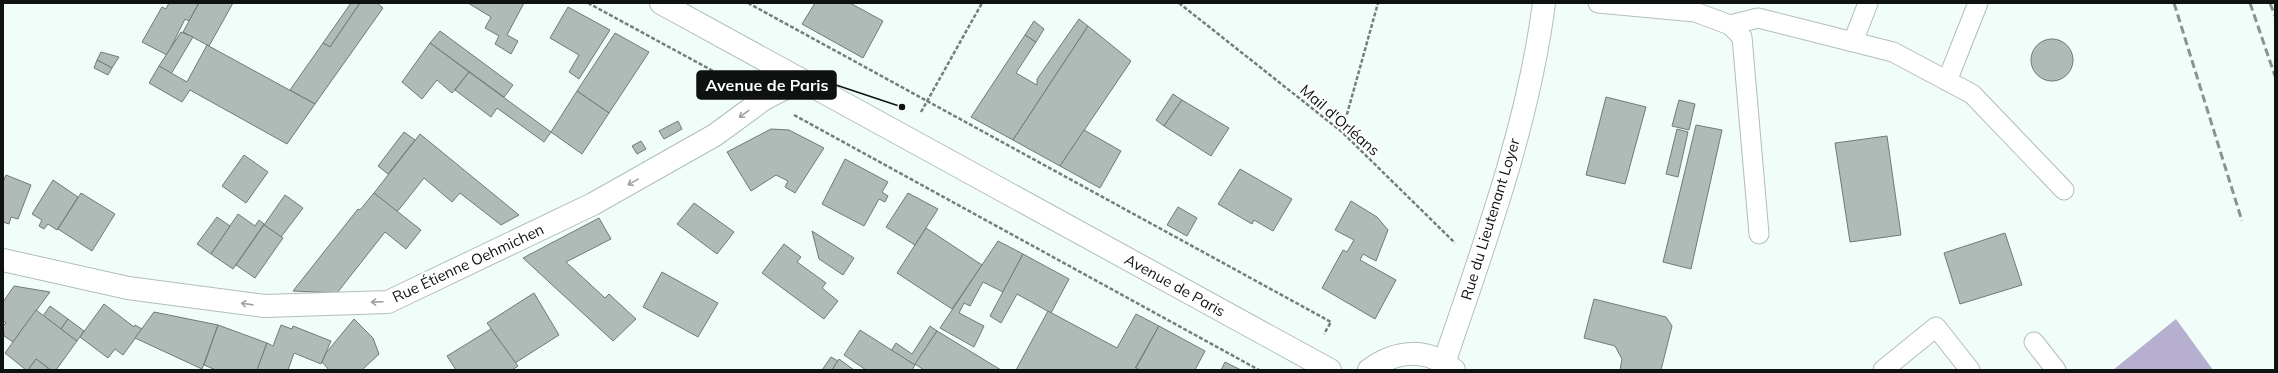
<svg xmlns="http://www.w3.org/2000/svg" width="2278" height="373" font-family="Mulish,sans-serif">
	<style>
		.water { fill: #b7afcf }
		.building { fill: #b0bbb7; stroke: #707a76 }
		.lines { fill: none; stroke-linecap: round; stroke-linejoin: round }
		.service-casing { stroke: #b2beba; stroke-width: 21 }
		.minor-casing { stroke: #b2beba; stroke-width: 24 }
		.secondary-casing { stroke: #b2beba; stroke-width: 24 }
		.path { stroke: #767e7b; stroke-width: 2.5; stroke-dasharray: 4 2; stroke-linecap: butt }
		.service { stroke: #fff; stroke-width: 19 }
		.minor { stroke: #fff; stroke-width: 22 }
		.secondary { stroke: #fff; stroke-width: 22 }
		.rail { stroke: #8b9390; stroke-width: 3; stroke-dasharray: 8 4; stroke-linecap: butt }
		.oneway { stroke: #9fa0a0 }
		.labels { text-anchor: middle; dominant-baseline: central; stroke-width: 4; stroke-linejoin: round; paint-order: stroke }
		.street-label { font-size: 15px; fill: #0e1211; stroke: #fff }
		.leader { fill: none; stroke: #0e1211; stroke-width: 1.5 }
		.callout-dot { fill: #0e1211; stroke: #fff; stroke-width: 1.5 }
		.callout { fill: #0e1211; stroke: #0e1211; stroke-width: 1.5 }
		.callout-label { font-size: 16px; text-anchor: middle; font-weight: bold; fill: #fff }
	</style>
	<rect width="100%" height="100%" fill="#f1fdf8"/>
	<!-- water -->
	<path class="water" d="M2176,319L2213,370H2113Z"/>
	<!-- building -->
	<g class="building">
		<path d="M169,3H199L189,21L185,19L167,55L142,42L162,7L166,9Z"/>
		<path d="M199,3H233L209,46L183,32Z"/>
		<path d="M351,3H360L330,47L323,43Z"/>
		<path d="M360,3H377L383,8L315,104L290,90L323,43L330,47Z"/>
		<path d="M468,3H524L507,35L518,41L511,54L495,44L499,36L485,28L491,17Z"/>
		<path d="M815,3H850L883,21L863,58L802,24Z"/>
		<path d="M568,7L610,30L579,79L569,72L579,55L550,38Z"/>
		<path d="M1079,19L1088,26L1013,140L971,117L1025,35L1036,42L1016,73L1037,85V79Z"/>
		<path d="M1034,21L1044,29L1036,42L1025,35Z"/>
		<path d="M1088,26L1131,61L1060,166L1013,140Z"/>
		<path d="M440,31L513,85L504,97L430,43Z"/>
		<path d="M181,32L193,37L171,74L159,66Z"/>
		<path d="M615,33L649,52L609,113L577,91Z"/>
		<circle cx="2052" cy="60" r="21"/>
		<path d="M430,43L469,72L452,93L437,80L422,99L402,82Z"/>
		<path d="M207,45L315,104L287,144L190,90L182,102L149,83L159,66L187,82Z"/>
		<path d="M101,52L119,57L112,68L97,60Z"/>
		<path d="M97,60L112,68L108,75L94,68Z"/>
		<path d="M469,72L551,132L544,142L497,108L491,117L455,90Z"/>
		<path d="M577,91L609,113L582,154L551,132Z"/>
		<path d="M1173,94L1182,100L1164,126L1156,120Z"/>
		<path d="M1606,97L1646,107L1625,184L1586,175Z"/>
		<path d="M1182,100L1229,128L1211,156L1164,126Z"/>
		<path d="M1679,100L1695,104L1689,130L1672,126Z"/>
		<path d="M678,121L682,129L664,139L659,131Z"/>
		<path d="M1696,125L1722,130L1691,269L1663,262Z"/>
		<path d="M771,129L789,130L824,148L795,193L785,187L788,181L776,175L751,191L727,152Z"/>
		<path d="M1677,129L1688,132L1678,177L1666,174Z"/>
		<path d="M1084,130L1121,151L1100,188L1060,166Z"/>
		<path d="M404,132L415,140L388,174L378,166Z"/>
		<path d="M420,134L519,215L501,225L460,193L452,202L424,178L397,212L374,193Z"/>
		<path d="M1887,136L1901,235L1850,242L1835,143Z"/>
		<path d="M641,141L646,149L637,154L632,146Z"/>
		<path d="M244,155L268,172L246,203L222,186Z"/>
		<path d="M845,159L888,182L882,192L888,196L885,202L879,199L864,226L822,204Z"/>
		<path d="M1240,169L1292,199L1273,231L1254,220L1252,224L1218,204Z"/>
		<path d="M6,175L31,185L18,219L11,217L9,224L3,222V182Z"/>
		<path d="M53,180L78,197L57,230L48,224L44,229L39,226L42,220L32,214Z"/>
		<path d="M81,193L115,214L92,251L58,229Z"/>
		<path d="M374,193L421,230L406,249L385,232L337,293L293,291L358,209L360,210Z"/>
		<path d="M908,193L938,209L915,245L886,227Z"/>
		<path d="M285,195L303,208L281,237L264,225Z"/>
		<path d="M1351,201L1377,217L1388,230L1376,261L1363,254L1360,260L1396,280L1375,319L1322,288L1343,250L1347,252L1354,240L1335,230Z"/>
		<path d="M694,203L734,232L717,254L677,224Z"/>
		<path d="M1178,207L1197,218L1187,236L1167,225Z"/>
		<path d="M238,214L255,226L259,220L264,224L233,269L211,254Z"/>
		<path d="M217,217L230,226L211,254L197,244Z"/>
		<path d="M599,218L611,239L566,262L605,298L609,294L636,319L613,341L523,258Z"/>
		<path d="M264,225L283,238L255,278L236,265Z"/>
		<path d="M926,228L982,265L952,309L897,273Z"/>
		<path d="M812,231L854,258L843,275L819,259Z"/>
		<path d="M2005,233L2022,285L1960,304L1944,253Z"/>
		<path d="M998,241L1023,254L1003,292L983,282L970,306L964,303L959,313L984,326L974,347L940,328Z"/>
		<path d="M784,244L801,257L797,262L826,283L822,288L838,301L824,319L762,273Z"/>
		<path d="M1023,254L1069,279L1051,313L1017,294L1001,323L990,316Z"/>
		<path d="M662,272L718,303L698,337L643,307Z"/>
		<path d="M14,286L50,292L13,342L4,336L3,326L6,323L3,321V302Z"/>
		<path d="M534,293L559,335L515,363L487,323Z"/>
		<path d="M1594,299L1666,317L1672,326L1661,370H1620L1622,359L1615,346L1584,338Z"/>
		<path d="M104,304L134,327L135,325L142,329L123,355L115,349L108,358L80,337Z"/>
		<path d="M50,306L68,319L61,329L43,316Z"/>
		<path d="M36,310L77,341L56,370H51L36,359L28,370H26L5,353Z"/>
		<path d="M1048,311L1117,348L1136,314L1159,326L1134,370H1016Z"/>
		<path d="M154,312L218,325L202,369L135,338Z"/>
		<path d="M68,319L84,331L77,341L61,329Z"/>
		<path d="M354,319L373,338L379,354L362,370H329L322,362L326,353Z"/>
		<path d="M218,325L267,343L257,370H216L204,365Z"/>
		<path d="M281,325L292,329L293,326L331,341L321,364L294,353L288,370H257L267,343L273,346Z"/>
		<path d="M930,326L937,331L915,365L891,351L896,343L912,354Z"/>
		<path d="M1159,326L1205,351L1195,370H1141L1136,368Z"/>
		<path d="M491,329L518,366L512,370H456L447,356Z"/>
		<path d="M860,330L915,365L912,370H866L844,355Z"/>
		<path d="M937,331L1001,370H924L915,364Z"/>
		<path d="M831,357L838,361L832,370H822Z"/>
		<path d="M36,359L48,368L47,370H28Z"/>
		<path d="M839,359L854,370H832Z"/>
		<path d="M1225,362L1241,370H1221Z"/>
	</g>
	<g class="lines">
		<!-- service casing -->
		<g class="service-casing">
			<g id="service">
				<path d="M1598,3L1695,12L1730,25L1742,37L1759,234"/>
				<path d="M1730,25L1758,18L1893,52L1972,94L2064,190"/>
				<path d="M1853,42L1868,3"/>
				<path d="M1947,81L1978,3"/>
				<path d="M2034,342L2056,370"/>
				<path d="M1883,370L1936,327L1970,370"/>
			</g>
		</g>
		<!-- minor casing -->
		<g class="minor-casing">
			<path id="minor" d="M3,260L128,288L265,306L388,302L593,204L715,135L764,99L801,80"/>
		</g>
		<!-- secondary casing -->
		<g class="secondary-casing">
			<g id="secondary">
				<path d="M661,3L1330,370"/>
				<path d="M1444,363C1484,245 1528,127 1544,3"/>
				<path d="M1369,370C1396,350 1426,347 1454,370"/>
			</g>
		</g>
		<!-- path -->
		<g class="path">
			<path d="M588,3L737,84"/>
			<path d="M748,3L1331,322L1324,334"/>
			<path d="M1179,3L1342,132L1455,243"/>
			<path d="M921,112L982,3"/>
			<path d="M794,115L1259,370"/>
			<path d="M1342,132L1378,3"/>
		</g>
		<!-- service -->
		<use href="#service" class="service"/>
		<!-- minor -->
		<use href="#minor" class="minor"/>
		<!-- secondary -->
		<use href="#secondary" class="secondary"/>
		<!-- rail -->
		<g class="rail">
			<path d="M2174,3L2242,221"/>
			<path d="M2250,3L2275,76"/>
			<path d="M2270,3L2275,16"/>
		</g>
	</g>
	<!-- one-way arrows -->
	<defs><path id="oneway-shaft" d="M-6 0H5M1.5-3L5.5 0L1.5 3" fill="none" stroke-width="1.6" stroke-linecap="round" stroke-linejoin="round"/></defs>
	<g class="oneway">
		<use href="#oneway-shaft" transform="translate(744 114) rotate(144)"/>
		<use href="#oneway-shaft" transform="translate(633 182) rotate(151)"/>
		<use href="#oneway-shaft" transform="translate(377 302) rotate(178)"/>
		<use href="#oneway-shaft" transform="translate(247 304) rotate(-172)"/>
	</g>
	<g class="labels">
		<!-- street labels -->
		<g class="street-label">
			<text transform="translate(1340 120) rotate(41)">Mail d'Orléans</text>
			<text transform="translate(1490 219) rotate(-73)">Rue du Lieutenant Loyer</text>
			<text transform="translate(468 263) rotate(-25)">Rue Étienne Oehmichen</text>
			<text transform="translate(1175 285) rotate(29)">Avenue de Paris</text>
		</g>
	</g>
	<!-- callouts -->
	<path class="leader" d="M902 107L836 85"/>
	<circle class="callout-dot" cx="902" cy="107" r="4"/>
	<rect class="callout" x="697" y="71" width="139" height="28" rx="4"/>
	<g class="callout-label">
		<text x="767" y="91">Avenue de Paris</text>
	</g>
	<!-- border -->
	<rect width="2278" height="373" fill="none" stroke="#0e1211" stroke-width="8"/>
</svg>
